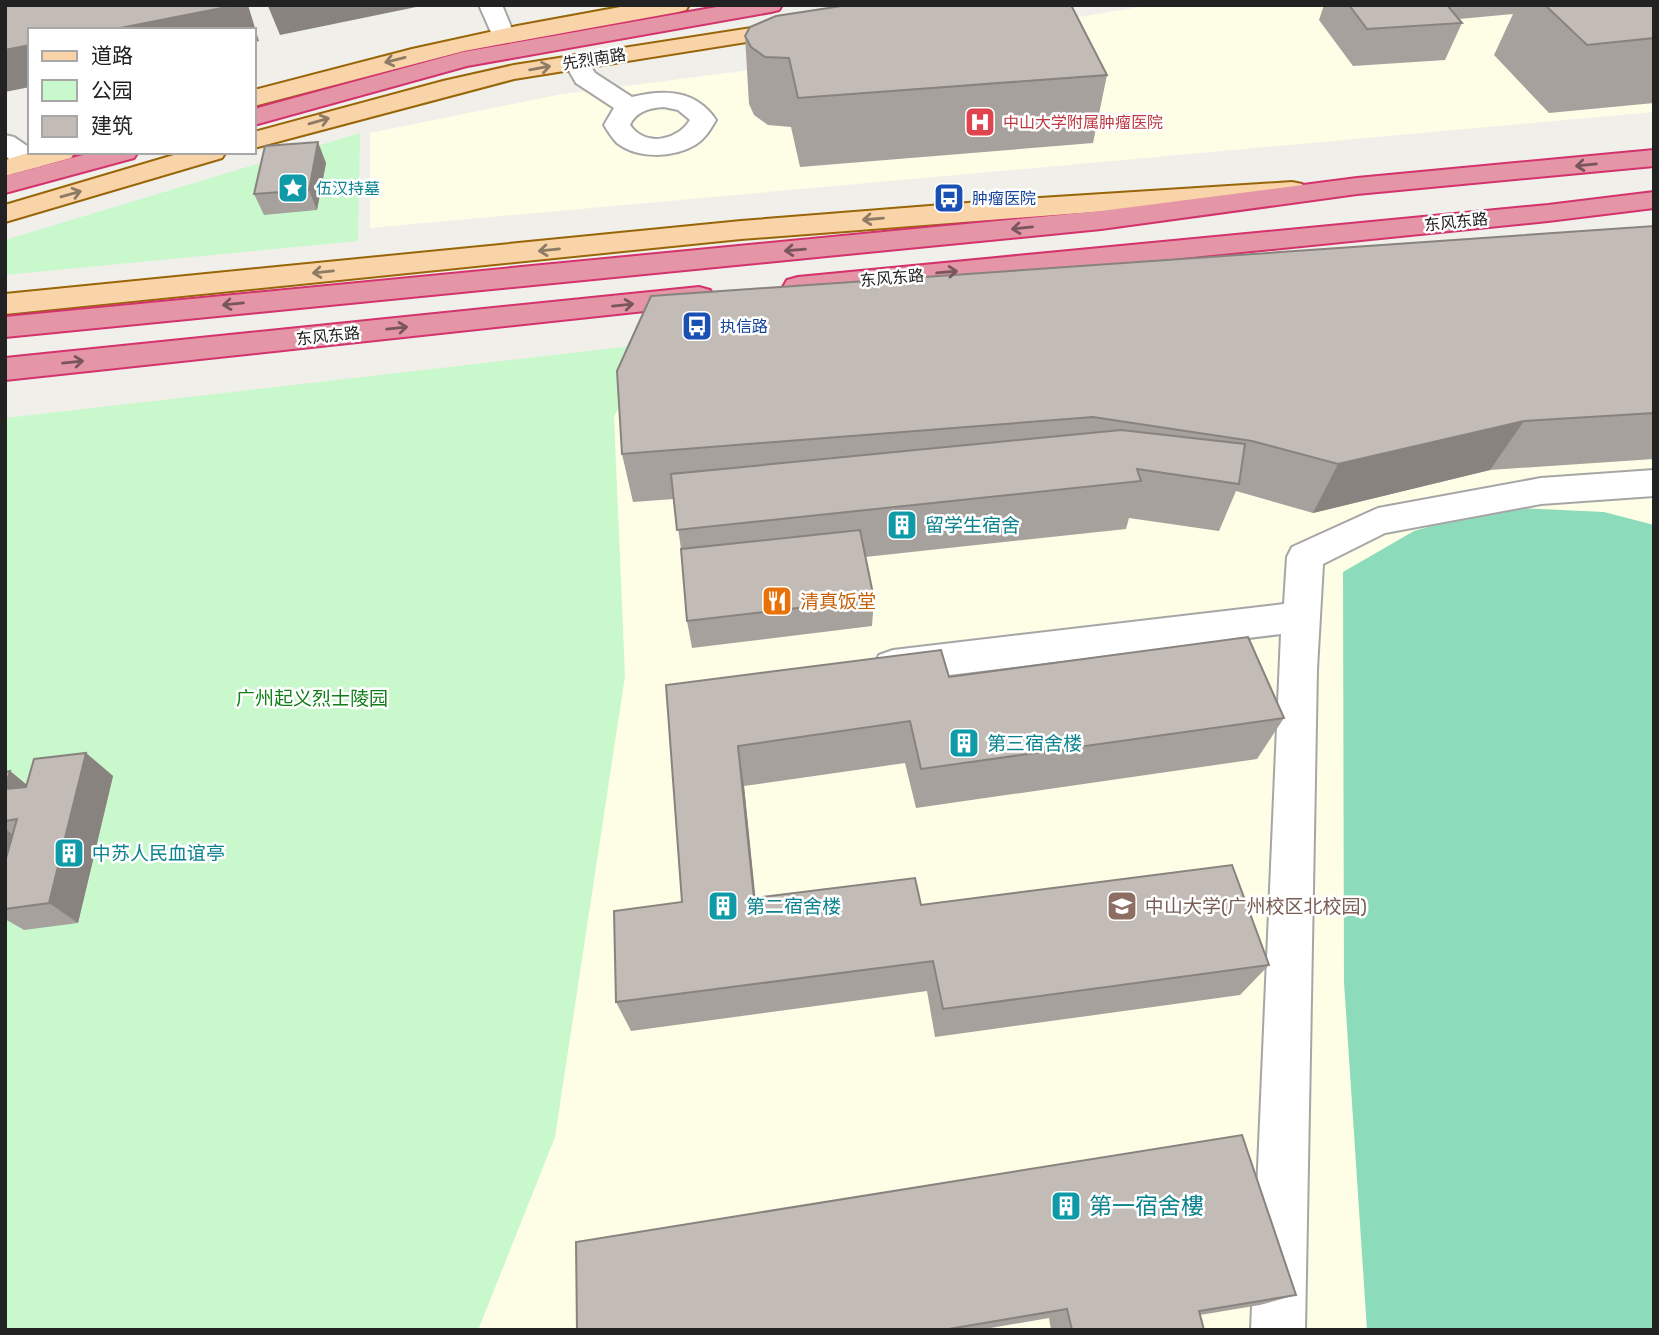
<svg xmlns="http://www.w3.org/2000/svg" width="1659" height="1335" font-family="Rubik,'Noto Sans SC',sans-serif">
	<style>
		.education { fill: #fefde6 }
		.park { fill: #caf8cd }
		.pitch { fill: #8cdcbb }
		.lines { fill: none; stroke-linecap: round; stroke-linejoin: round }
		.minor-casing { stroke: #a6a6a6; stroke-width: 4 }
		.major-casing { stroke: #986508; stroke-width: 4 }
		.highway-casing { stroke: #d3326d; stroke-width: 4 }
		.minor { fill: #fff; fill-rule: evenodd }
		.major { fill: #f8d4a8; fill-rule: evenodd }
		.highway { fill: #e496a6; fill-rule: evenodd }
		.wall { fill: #a7a19d }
		.shaded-wall { fill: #88837f }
		.building { fill: #c2bbb6; stroke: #88837f; stroke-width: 2 }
		.oneway { stroke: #8d7b65 }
		.oneway2 { stroke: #79565d }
		.labels { text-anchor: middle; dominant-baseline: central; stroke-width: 5; stroke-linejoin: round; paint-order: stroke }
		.far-street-label { font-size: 16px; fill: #222; stroke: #fff }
		.far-health-label { font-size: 16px; fill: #be3a42; stroke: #fff; text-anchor: start }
		.far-culture-label { font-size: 16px; fill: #0d838f; stroke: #fff; text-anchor: start }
		.far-transit-label { font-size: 16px; fill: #164399; stroke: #fff; text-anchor: start }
		.culture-label { font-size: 19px; fill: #0d838f; stroke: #fff; text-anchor: start }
		.food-label { font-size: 19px; fill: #c56008; stroke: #fff; text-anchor: start }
		.park-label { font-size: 19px; fill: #127e18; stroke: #fff }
		.education-label { font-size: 19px; fill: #785e54; stroke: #fff; text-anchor: start }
		.near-culture-label { font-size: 23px; fill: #0d838f; stroke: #fff; text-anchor: start }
	</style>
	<rect width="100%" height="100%" fill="#f1efe9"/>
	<!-- education -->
	<g class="education">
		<path d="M1152,5H1654V112L370,228V133L562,94L781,66Z"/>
		<path d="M1654,251V1330H478L555,1137L617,505L614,417L649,344Z"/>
	</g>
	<!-- park -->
	<g class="park">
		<path d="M360,133L358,241L5,275V240Z"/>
		<path d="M649,344L614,417L625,676L555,1137L478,1330H5V418Z"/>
	</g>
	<!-- pitch -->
	<path class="pitch" d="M1498,507L1604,512L1654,525V1330H1367L1344,982L1343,572L1414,531Z"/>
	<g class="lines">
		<!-- minor casing -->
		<g class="minor-casing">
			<g id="minor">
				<path d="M479,5H502L514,34L510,39H494Z"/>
				<path d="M576,55L585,57L595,73L632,97C665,89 696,90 716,120C710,130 705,139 695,145C673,158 637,159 617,143C612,138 608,131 604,125L614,108L576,83L564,62L567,57ZM664,107L678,110L690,120C677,141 645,147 630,125C636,111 650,108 664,107Z"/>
				<path d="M5,135L14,137L30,148V152H35L43,161L39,167C24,170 17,164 5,156Z"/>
				<path d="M1654,470V496L1541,504L1385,533L1323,564L1317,669L1305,1330H1251L1281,634L893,682L879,677L874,666L879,655L893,650L1284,604L1287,557L1292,547L1378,508L1541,478Z"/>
			</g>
		</g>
		<!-- major casing -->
		<g class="major-casing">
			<g id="major">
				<path d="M689,5L686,10L678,12L464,51L254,106V90L412,49L517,26L631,5Z"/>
				<path d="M796,21L804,23L808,28L804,33L514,79L254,148V132L443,81L514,65Z"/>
				<path d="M31,152H75L71,158L5,176V160Z"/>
				<path d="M184,152H226L222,158L5,222V205Z"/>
				<path d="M1292,182L1302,184L1306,190L1302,196L741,239L5,314V294L741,221L993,201Z"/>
			</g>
		</g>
		<!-- highway casing -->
		<g class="highway-casing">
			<g id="highway">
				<path d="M728,5H782L779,10L771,12L467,66L254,125V109L463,52Z"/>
				<path d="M1654,150V166L1357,194L1101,229L5,337V317L1101,211L1357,178Z"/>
				<path d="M94,152H138L134,158L5,193V176Z"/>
				<path d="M1654,192V208L1548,221L798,297L787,294L783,287L787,280L798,277L1548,205Z"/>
				<path d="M699,287L710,290L714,297L710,304L5,380V358Z"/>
			</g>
		</g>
		<!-- minor -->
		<use href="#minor" class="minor"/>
		<!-- major -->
		<use href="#major" class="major"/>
		<!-- highway -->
		<use href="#highway" class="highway"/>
	</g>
	<!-- wall -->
	<g class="wall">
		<path d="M1324,5H1654V103L1549,113L1494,55L1513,14L1459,19L1462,23L1445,60L1353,66L1319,20Z"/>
		<path d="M745,36L1107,75L1093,143L800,167L791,127L768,125L754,115L749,104Z"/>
		<path d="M326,163L317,210L264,215L254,194Z"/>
		<path d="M1654,226V459L1490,470L1313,513L1236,491L1219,531L1129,518L1126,529L865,557L874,599L872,626L692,648L687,621L681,549L674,499L633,502L622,454Z"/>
		<path d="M949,677L1284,718L1257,759L916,808L905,763L744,786L755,898L921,905L1269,965L1240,995L935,1037L927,991L631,1031L616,1002L682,902L666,685Z"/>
		<path d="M86,753L113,776L78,923L24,930L5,919V772L10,771L27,785Z"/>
		<path d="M1296,1295L1260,1305L1200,1315L1204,1330H1051L1049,1318L979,1330H577Z"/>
	</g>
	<!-- shaded-wall -->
	<g class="shaded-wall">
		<path d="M237,5H248L259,41L254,42V30H110Z"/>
		<path d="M272,5H426L280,35L268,6Z"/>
		<path d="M30,45V87L5,92V50Z"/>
		<path d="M318,142L326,163L317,210L309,190Z"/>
		<path d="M1524,421L1490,470L1313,513L1338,464Z"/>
		<path d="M738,746L744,786L759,932L754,898Z"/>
		<path d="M86,753L113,776L78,923L49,903Z"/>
		<path d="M10,771L39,795L5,790Z"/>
		<path d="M5,829L26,844L22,862L5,850Z"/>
	</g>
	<!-- building -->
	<g class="building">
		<path d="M5,5H237L110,30H30V45L5,50Z"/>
		<path d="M848,5H1071L1107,75L798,98L789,58L765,57L751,47L745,36L750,27L776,16Z"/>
		<path d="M1349,5H1447L1462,23L1367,29Z"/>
		<path d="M1545,5H1654V38L1587,45Z"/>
		<path d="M318,142L309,190L254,194L265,146Z"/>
		<path d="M1654,226V413L1524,421L1338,464L1252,441L1093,417L622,454L617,371L651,296Z"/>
		<path d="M1121,430L1245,444L1239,484L1137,469L1141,481L677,530L671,474Z"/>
		<path d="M860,530L874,599L687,621L681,549Z"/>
		<path d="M1248,637L1284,718L921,769L910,721L738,746L754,898L915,878L921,905L1232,865L1269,965L943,1009L933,961L616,1002L614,911L682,902L666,685L941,650L949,677Z"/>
		<path d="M86,753L49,903L5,909V862L17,819L5,821V789L26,787L34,759Z"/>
		<path d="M10,771L5,788V772Z"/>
		<path d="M1242,1135L1296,1295L1199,1311L1204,1330H1072L1067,1309L943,1330H577L576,1242Z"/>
	</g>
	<!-- one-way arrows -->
	<defs><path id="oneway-shaft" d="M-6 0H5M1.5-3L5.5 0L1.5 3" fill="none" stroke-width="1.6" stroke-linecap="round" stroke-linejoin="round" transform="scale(1.75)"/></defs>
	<g class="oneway">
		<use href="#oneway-shaft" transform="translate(395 60) rotate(166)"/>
		<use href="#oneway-shaft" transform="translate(540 68) rotate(-10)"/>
		<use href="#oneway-shaft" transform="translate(319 121) rotate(-16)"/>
		<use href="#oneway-shaft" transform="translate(71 194) rotate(-16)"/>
		<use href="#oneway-shaft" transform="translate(873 219) rotate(175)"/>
		<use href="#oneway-shaft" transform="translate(549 250) rotate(174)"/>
		<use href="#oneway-shaft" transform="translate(323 272) rotate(174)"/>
	</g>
	<g class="oneway2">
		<use href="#oneway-shaft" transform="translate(1586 165) rotate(174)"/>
		<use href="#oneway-shaft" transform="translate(1022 228) rotate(174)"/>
		<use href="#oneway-shaft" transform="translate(795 250) rotate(175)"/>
		<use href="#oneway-shaft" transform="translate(947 272) rotate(-5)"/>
		<use href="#oneway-shaft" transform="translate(233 304) rotate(174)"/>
		<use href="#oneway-shaft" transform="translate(623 305) rotate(-6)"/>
		<use href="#oneway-shaft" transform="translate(397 328) rotate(-6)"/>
		<use href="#oneway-shaft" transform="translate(73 362) rotate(-6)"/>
	</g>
	<!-- icons -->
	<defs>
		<g id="hospital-square" transform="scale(1.575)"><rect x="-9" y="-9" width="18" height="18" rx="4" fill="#e0444e" stroke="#fff"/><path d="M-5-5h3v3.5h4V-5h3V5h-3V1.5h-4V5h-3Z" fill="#fff"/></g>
		<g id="sight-square" transform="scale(1.575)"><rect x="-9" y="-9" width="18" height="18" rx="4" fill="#0f9aa8" stroke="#fff"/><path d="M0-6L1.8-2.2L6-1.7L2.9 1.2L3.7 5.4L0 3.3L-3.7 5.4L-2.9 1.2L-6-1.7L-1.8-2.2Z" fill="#fff"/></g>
		<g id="bus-square" transform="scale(1.575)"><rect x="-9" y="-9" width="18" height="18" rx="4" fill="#1a4fb4" stroke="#fff"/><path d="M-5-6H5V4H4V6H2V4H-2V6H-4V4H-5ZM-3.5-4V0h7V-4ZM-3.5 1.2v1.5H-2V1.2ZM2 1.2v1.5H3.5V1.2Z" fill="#fff"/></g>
		<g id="building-square" transform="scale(1.575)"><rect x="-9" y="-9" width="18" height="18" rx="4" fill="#0f9aa8" stroke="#fff"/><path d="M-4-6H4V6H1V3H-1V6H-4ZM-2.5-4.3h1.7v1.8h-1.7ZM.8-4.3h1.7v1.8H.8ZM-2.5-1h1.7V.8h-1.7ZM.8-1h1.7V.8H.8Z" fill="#fff"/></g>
		<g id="restaurant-square" transform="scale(1.575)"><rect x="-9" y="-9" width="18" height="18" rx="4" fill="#e8710a" stroke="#fff"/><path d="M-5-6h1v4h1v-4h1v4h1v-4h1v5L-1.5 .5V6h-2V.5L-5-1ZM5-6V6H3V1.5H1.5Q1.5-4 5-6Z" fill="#fff"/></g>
		<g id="university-square" transform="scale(1.575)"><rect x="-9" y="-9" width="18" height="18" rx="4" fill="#8d6e63" stroke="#fff"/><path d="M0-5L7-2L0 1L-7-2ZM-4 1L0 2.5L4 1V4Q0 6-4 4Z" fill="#fff"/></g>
	</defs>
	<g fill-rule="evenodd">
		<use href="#hospital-square" x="980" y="122"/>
		<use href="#sight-square" x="293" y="188"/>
		<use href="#bus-square" x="949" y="198"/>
		<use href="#bus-square" x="697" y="326"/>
		<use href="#building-square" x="902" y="525"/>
		<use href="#restaurant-square" x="777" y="601"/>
		<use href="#building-square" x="964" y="743"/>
		<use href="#building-square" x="69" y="853"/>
		<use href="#building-square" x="723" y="906"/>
		<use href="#university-square" x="1122" y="906"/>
		<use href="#building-square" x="1066" y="1206"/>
	</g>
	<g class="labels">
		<!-- far-street labels -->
		<g class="far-street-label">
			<text transform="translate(594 59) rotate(-9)">先烈南路</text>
			<text transform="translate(1456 222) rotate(-6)">东风东路</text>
			<text transform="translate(892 278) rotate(-5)">东风东路</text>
			<text transform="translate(328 336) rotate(-6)">东风东路</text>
		</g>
		<!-- far-health labels -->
		<g class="far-health-label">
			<text x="1003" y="122">中山大学附属肿瘤医院</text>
		</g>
		<!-- far-culture labels -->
		<g class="far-culture-label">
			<text x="316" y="188">伍汉持墓</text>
		</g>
		<!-- far-transit labels -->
		<g class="far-transit-label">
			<text x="972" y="198">肿瘤医院</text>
			<text x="720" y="326">执信路</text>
		</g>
		<!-- culture labels -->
		<g class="culture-label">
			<text x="925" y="525">留学生宿舍</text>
			<text x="987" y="743">第三宿舍楼</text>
			<text x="92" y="853">中苏人民血谊亭</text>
			<text x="746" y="906">第二宿舍楼</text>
		</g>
		<!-- food labels -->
		<g class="food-label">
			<text x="800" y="601">清真饭堂</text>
		</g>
		<!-- park labels -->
		<g class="park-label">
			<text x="312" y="698">广州起义烈士陵园</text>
		</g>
		<!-- education labels -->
		<g class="education-label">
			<text x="1145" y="906">中山大学(广州校区北校园)</text>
		</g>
		<!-- near-culture labels -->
		<g class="near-culture-label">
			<text x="1089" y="1206">第一宿舍樓</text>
		</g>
	</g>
	<!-- border -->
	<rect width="1659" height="1335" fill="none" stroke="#222222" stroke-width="14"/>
	<!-- legend -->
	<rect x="28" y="28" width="228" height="126" fill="#ffffff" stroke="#a7a7a7" stroke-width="2"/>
	<rect x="42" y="51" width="35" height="10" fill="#f8d4a8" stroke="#a7a7a7" stroke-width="2"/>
	<text x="91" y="63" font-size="21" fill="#222222">道路</text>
	<rect x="42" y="80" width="35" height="21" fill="#caf8cd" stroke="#a7a7a7" stroke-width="2"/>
	<text x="91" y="98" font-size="21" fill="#222222">公园</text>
	<rect x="42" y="116" width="35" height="21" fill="#c2bbb6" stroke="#a7a7a7" stroke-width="2"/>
	<text x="91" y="133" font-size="21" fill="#222222">建筑</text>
</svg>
